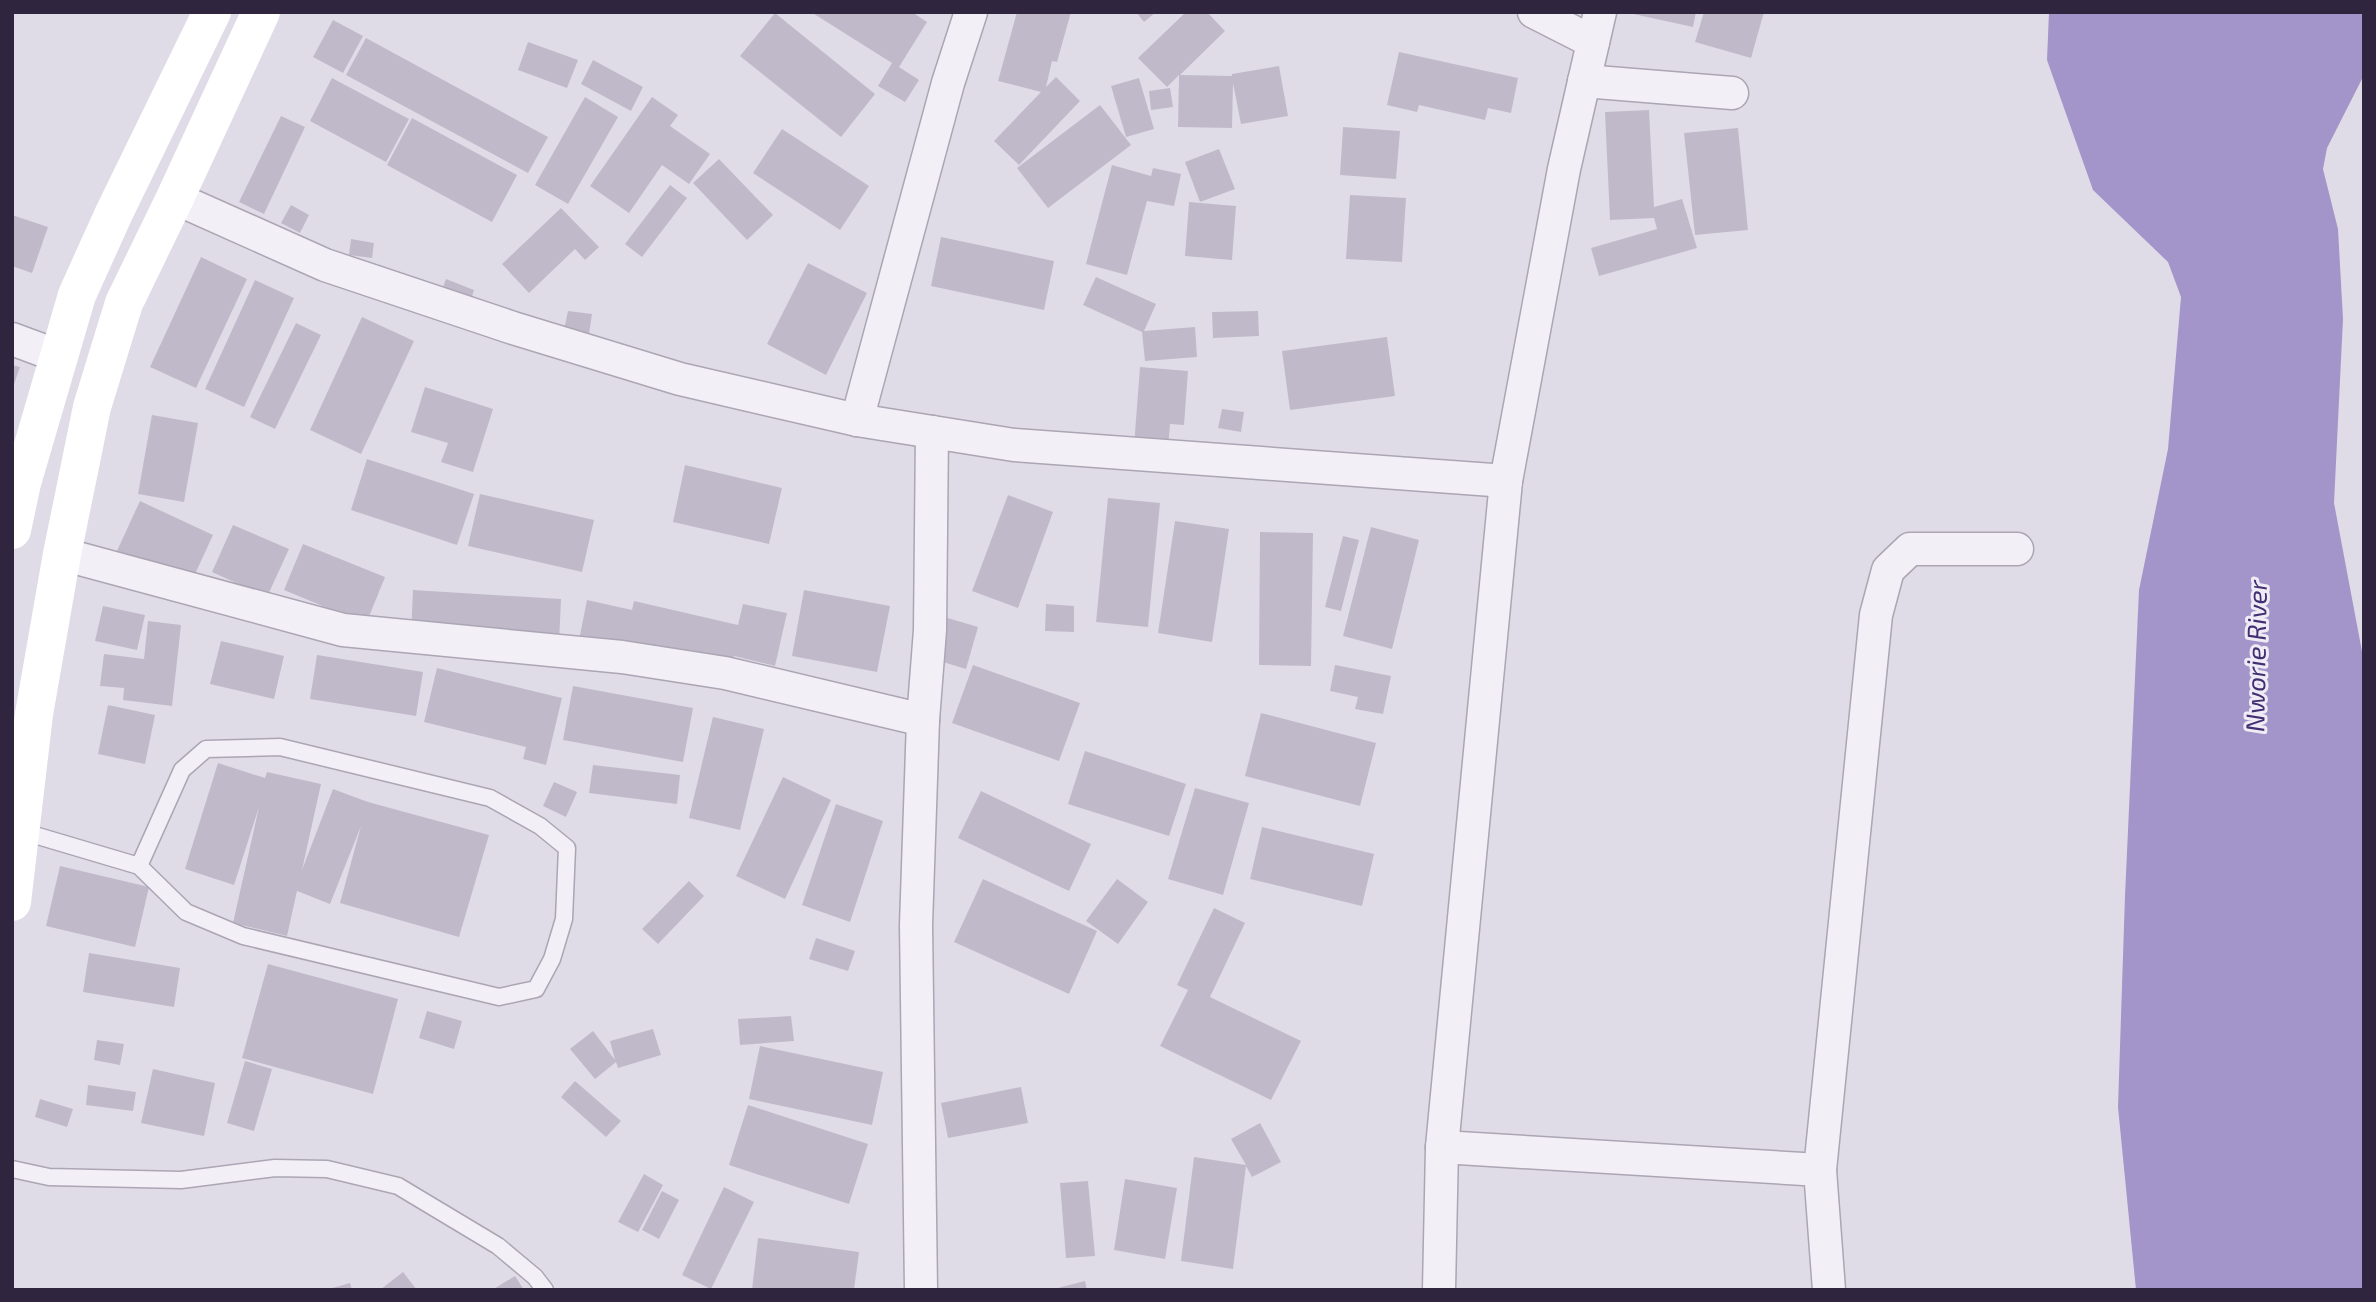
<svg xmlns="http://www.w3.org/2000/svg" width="2376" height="1302" font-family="'Exo 2',sans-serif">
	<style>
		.water { fill: #a395ca }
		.building { fill: #c0b9ca }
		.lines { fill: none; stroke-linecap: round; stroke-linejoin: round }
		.lane-casing { stroke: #aba5b4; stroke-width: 19 }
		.street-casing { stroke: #aba5b4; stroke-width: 35 }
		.lane { stroke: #f2eff6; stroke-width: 16 }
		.street { stroke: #f2eff6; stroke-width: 32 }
		.secondary { stroke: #fff; stroke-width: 38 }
		.labels { text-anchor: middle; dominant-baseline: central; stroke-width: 6; stroke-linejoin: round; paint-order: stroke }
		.water-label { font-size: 26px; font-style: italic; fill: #432e74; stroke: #efecf5 }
	</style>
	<rect width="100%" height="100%" fill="#e0dce7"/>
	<!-- water -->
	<path class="water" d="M2049,12H2364V75L2327,148L2323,169L2338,229L2343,319L2334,503L2364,662V1290H2136L2118,1107L2125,896L2139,590L2168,449L2181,297L2168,262L2093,190L2047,60Z"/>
	<!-- building -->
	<g class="building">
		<path d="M811,12H912L927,22L899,67L919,80L905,102L878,86L892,63Z"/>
		<path d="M1017,12H1071L1057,62L1052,61L1046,87L1056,77L1080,101L1019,165L994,141L1041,92L998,81Z"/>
		<path d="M1136,12H1156L1144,22Z"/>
		<path d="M1186,12H1207L1225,31L1180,75L1232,76V74L1279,66L1288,116L1241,124L1233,83L1232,128L1178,127L1179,75L1167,87L1138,58Z"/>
		<path d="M1624,12H1696L1693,27Z"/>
		<path d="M1704,12H1764L1751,58L1695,42Z"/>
		<path d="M775,13L875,94L841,137L740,56Z"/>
		<path d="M333,20L363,36L343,73L313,57Z"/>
		<path d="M366,38L548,137L528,173L346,75Z"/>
		<path d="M528,42L578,60L567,88L518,70Z"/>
		<path d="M1399,52L1518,78L1511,113L1488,108L1485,120L1419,105L1417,112L1387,105Z"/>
		<path d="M593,60L643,87L631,111L581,84Z"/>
		<path d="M332,78L409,119L386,162L310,121Z"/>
		<path d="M1139,78L1154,129L1126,137L1111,86Z"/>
		<path d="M1170,88L1173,107L1151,110L1149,91Z"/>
		<path d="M585,97L618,117L568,204L535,185Z"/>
		<path d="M652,97L678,115L670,126L710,154L689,184L662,165L629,213L590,186Z"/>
		<path d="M1100,105L1131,145L1048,208L1017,168Z"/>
		<path d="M1649,110L1654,207L1682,199L1697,248L1599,276L1591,248L1657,229L1654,218L1610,220L1605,112Z"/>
		<path d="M281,116L305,127L264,214L239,202Z"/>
		<path d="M412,118L517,175L492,222L387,165Z"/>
		<path d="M1343,127L1400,131L1396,179L1340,175Z"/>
		<path d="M1738,128L1748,230L1695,235L1684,133Z"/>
		<path d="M782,129L869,186L840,230L753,173Z"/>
		<path d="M1219,149L1235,189L1200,202L1185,162Z"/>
		<path d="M719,159L773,215L747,240L693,183Z"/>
		<path d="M1112,165L1151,176L1153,168L1181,174L1174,206L1147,201L1127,275L1086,264Z"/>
		<path d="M670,185L687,198L642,257L625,244Z"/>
		<path d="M1350,195L1406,198L1402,262L1346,259Z"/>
		<path d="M1189,202L1236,206L1232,260L1185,256Z"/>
		<path d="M291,205L309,215L300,233L281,223Z"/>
		<path d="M561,208L599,247L585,260L575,249L529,293L502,264Z"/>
		<path d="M12,215L48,227L32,273L12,266Z"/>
		<path d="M941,237L1054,261L1044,310L931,286Z"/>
		<path d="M351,239L374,243L372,258L349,255Z"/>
		<path d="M201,257L247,279L196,388L150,367Z"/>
		<path d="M808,263L867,293L826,375L767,344Z"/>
		<path d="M1096,277L1156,304L1144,331L1195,327L1197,357L1145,361L1142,332L1083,305Z"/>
		<path d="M446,279L474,290L468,309L439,298Z"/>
		<path d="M255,280L294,298L244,407L205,389Z"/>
		<path d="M568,311L592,314L589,334L564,330Z"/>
		<path d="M1258,311L1259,336L1213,338L1212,312Z"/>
		<path d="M362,317L414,341L361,454L310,430Z"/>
		<path d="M296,323L321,335L275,429L250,417Z"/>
		<path d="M1387,337L1395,396L1290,410L1282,351Z"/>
		<path d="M12,365L20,367L13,387H12Z"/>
		<path d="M1140,367L1188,371L1184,425L1170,424L1168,449L1134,446Z"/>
		<path d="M425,387L493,409L473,472L441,462L448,443L411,432Z"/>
		<path d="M1222,409L1244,412L1241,432L1218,428Z"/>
		<path d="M152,415L198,423L184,502L138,494Z"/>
		<path d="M367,459L474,494L457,545L351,510Z"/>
		<path d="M685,465L782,488L769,544L673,522Z"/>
		<path d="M480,494L594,520L582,572L468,546Z"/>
		<path d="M1008,495L1053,512L1018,608L972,591Z"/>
		<path d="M1108,498L1160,503L1148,627L1096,622Z"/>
		<path d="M140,501L213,535L189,587L116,553Z"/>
		<path d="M1175,521L1229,529L1212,642L1158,633Z"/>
		<path d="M233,525L289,549L267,597L212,572Z"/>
		<path d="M1371,527L1419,540L1392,649L1343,636Z"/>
		<path d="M1260,532L1313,533L1311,666L1259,665Z"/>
		<path d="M1343,536L1359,540L1341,611L1325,607Z"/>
		<path d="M303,544L385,577L366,624L284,590Z"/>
		<path d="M413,590L561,599L559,643L411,635Z"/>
		<path d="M804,590L890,606L877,672L792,656Z"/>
		<path d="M587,600L632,610L634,601L738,625L743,604L787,613L775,666L734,656L730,675L579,640Z"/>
		<path d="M1046,604L1074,606V632L1045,631Z"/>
		<path d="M103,606L145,615L137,650L95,641Z"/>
		<path d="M941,616L978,627L966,669L930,658Z"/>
		<path d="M148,621L181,625L172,706L123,700L124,688L100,686L104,654L144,659Z"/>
		<path d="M221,641L284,656L274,699L210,684Z"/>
		<path d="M317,655L423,672L416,716L310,699Z"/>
		<path d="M973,665L1080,703L1059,761L952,723Z"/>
		<path d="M1335,665L1391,676L1383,714L1355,709L1358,697L1330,691Z"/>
		<path d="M437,668L562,698L546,765L523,759L526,747L424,722Z"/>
		<path d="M573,686L693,708L683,762L563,740Z"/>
		<path d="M108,705L155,715L145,764L98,754Z"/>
		<path d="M1261,713L1376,743L1360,806L1245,776Z"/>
		<path d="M713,717L764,729L740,830L689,818Z"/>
		<path d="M1085,751L1186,784L1169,836L1068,804Z"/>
		<path d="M218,763L265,778L267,772L321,784L302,870L333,789L368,802L489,835L459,937L340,903L361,826L330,904L297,891L287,936L233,923L259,807L234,885L185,869Z"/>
		<path d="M593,765L680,775L677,804L589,793Z"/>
		<path d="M783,777L831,800L785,899L736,876Z"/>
		<path d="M554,782L577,792L566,817L543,806Z"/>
		<path d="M1195,788L1249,803L1223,895L1168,879Z"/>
		<path d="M981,791L1091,844L1069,891L958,838Z"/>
		<path d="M836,804L883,821L850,922L802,905Z"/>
		<path d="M1262,827L1374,854L1362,906L1250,879Z"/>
		<path d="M60,866L149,887L135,947L46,926Z"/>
		<path d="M983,879L1097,931L1069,994L954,942Z"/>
		<path d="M1117,879L1148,902L1118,944L1086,921Z"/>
		<path d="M689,881L704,896L658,944L642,929Z"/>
		<path d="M1214,908L1245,923L1210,997L1301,1041L1271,1100L1160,1046L1188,990L1177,985Z"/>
		<path d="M816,938L855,951L848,971L809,959Z"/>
		<path d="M89,953L180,968L174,1007L83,992Z"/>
		<path d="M268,964L398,999L373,1094L242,1058Z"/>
		<path d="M427,1011L462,1021L454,1049L419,1038Z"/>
		<path d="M791,1016L794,1041L740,1045L738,1019Z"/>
		<path d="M653,1029L661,1055L618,1068L616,1062L595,1079L570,1049L593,1031L615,1060L610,1041Z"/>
		<path d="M97,1040L124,1044L120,1065L94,1060Z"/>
		<path d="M760,1046L883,1072L872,1125L749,1099Z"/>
		<path d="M245,1061L272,1069L254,1131L227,1123Z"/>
		<path d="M153,1069L215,1083L204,1136L141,1123Z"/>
		<path d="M575,1081L621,1121L606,1137L561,1097Z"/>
		<path d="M88,1085L136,1092L133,1111L86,1105Z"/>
		<path d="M1021,1087L1028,1123L948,1138L941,1103Z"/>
		<path d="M40,1099L73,1109L67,1127L35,1117Z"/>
		<path d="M748,1105L868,1144L849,1204L729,1165Z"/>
		<path d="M1260,1123L1281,1162L1252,1177L1246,1166L1233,1269L1181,1261L1194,1157L1246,1165L1231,1139Z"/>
		<path d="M644,1174L663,1185L638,1232L618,1222Z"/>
		<path d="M1125,1179L1177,1188L1165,1259L1114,1250Z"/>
		<path d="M1088,1181L1095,1256L1066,1258L1060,1183Z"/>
		<path d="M724,1187L754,1202L711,1289L682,1275Z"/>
		<path d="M662,1191L679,1200L659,1239L642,1230Z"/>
		<path d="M758,1238L859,1252L854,1290H752Z"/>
		<path d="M403,1272L417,1290H380Z"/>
		<path d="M515,1276L524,1290H492Z"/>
		<path d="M1085,1281L1087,1290H1054V1289Z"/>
		<path d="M350,1283L352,1290H329V1289Z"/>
	</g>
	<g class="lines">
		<!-- lane casing -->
		<g class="lane-casing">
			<g id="lane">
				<path d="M21,831L139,866L186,912L243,936L499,997L536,989L552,959L564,919L567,848L540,826L490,798L280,747L206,749L182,770L139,866"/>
				<path d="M12,1169L49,1177L181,1180L275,1168L327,1169L398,1186L498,1246L535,1277L545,1290"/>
			</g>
		</g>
		<!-- street casing -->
		<g class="street-casing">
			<g id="street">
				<path d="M1534,12L1593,42"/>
				<path d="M1584,81L1732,93"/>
				<path d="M175,198L325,265L513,328L680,379L857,420L1014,445L1506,481"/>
				<path d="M12,339L58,356"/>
				<path d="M857,420L948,83L971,12"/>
				<path d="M62,554L343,630L622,657L725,673L923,720"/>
				<path d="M1442,1147L1820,1170L1829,1290"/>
				<path d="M1820,1170L1876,615L1888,570L1910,549H2017"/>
				<path d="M921,1290L916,925L923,720L930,630L932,432"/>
				<path d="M1439,1290L1442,1147L1506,481L1564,169L1600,12"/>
			</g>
		</g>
		<!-- lane -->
		<use href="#lane" class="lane"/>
		<!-- street -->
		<use href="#street" class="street"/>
		<!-- secondary -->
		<g class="secondary">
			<path d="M12,530L22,483L77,295L114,213L212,12"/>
			<path d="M12,902L34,714L62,554L92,407L124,303L175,198L261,12"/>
		</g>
	</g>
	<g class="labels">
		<!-- water labels -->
		<g class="water-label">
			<text transform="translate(2255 656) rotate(-89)">Nworie River</text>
		</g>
	</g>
	<!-- border -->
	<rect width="2376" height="1302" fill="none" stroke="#2f253e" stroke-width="28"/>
</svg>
